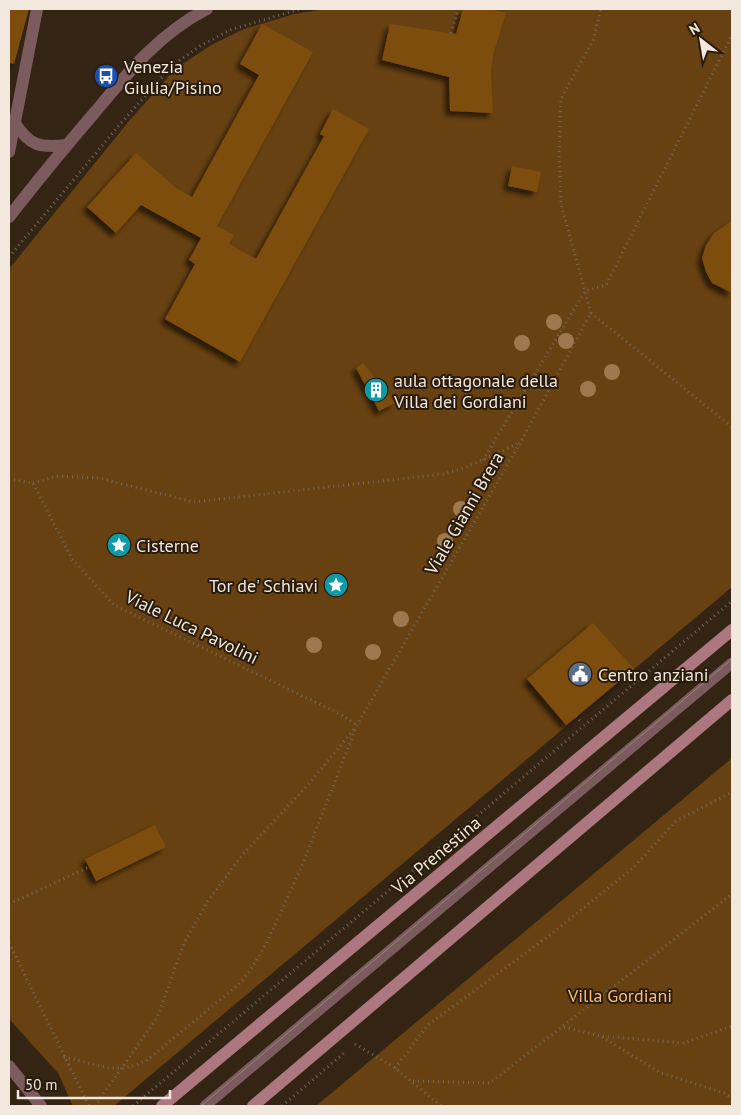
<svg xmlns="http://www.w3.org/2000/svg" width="741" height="1115" font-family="'PT Sans',sans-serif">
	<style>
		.green { fill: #674111 }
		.building { fill: #7d4d0b; filter: url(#shadow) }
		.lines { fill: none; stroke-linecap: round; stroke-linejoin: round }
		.path { stroke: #76695b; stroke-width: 3; stroke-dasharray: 1 4; stroke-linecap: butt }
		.service { stroke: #7c5b5f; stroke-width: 11 }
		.minor { stroke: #7c5b5f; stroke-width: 12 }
		.tertiary { stroke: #7c5b5f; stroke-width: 12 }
		.secondary { stroke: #ac777e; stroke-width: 12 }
		.tram { stroke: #928679; stroke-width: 1 }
		.tree { fill: #9e784f }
		.labels { text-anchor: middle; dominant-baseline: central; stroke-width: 4; stroke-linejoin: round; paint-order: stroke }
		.poi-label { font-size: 18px; fill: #f2e8de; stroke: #291b0b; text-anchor: start }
		.street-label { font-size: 18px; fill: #f2e8de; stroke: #291b0b }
		.park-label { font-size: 18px; fill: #f6bd80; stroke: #291b0b }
	</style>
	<defs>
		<filter id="shadow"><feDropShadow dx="-4.5" dy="4.5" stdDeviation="2.5" flood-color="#0009"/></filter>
	</defs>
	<rect width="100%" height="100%" fill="#332414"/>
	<!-- green -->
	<g class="green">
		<path d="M326,9H732V587L114,1106H73L58,1073L9,1019V269L129,121L176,68L213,44L244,29L294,14Z"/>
		<path d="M732,758V1106H316Z"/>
	</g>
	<!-- building -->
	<g class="building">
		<path d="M9,9H29L14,64L9,63Z"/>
		<path d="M463,9H490L506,13L493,55L491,73L493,113L450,111L449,77L382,60L390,24L456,34Z"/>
		<path d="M262,24L313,52L217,226L234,235L229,244L256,259L324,136L320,134L333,109L369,129L240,362L165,319L195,264L189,260L201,238L141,205L116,233L87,207L136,153L176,188L192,197L259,75L240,64Z"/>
		<path d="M512,166L541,172L537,192L508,186Z"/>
		<path d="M732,221V293L712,283L706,272L702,258L706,245L714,233Z"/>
		<path d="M363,363L395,403L379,411L356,368Z"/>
		<path d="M593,623L634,669L566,725L527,679Z"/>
		<path d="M155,825L166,847L96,881L85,859Z"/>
	</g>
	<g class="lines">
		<!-- path -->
		<g class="path">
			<path d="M451,33L458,9"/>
			<path d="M9,257L121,123L173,65L200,46L230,30L300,9"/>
			<path d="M591,313L561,204L559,154L561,99L593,40L601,9"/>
			<path d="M591,313L732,427"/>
			<path d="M483,460L585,291L606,285L732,35"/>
			<path d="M9,479L33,483L72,559L114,605L340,714L357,725"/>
			<path d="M33,483L59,476L99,478L194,502L444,474L464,468L518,444"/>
			<path d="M576,716L581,722"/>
			<path d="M9,904L89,867"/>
			<path d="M9,943L89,1106"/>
			<path d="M564,1027L600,1036L684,1043L732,1026"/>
			<path d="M602,1037L661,1073L724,1093L732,1098"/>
			<path d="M355,1044L395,1068L441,1106"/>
			<path d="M64,1057L109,1068H124L136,1065L147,1060L164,1046L238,985L250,971L267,942L301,868L357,725L520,443L591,313"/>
			<path d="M395,1068L428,1025L550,935L633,868L676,821L732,792"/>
			<path d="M413,1081L490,1083L732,894"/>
			<path d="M95,1106L157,1018L184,943L208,901L243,854L306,787L355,728"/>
			<path d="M133,1106L732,601"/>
			<path d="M282,1106L344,1053"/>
		</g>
		<!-- service -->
		<path class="service" d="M205,1106L732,663"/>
		<!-- minor -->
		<g class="minor">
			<path d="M14,122C30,146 39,148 67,145"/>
			<path d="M9,152L37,9"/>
			<path d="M9,1066L41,1106"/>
		</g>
		<!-- tertiary -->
		<path class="tertiary" d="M9,217C37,181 66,146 96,111C129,71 160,33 207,9"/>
		<!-- secondary -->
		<g class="secondary">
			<path d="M162,1106L732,630"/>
			<path d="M253,1106L732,700"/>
		</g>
		<!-- tram -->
		<path class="tram" d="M201,1106L732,659"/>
	</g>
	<!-- trees -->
	<g class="tree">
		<circle cx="554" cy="322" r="8"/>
		<circle cx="566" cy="341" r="8"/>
		<circle cx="522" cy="343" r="8"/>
		<circle cx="612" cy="372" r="8"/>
		<circle cx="588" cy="389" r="8"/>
		<circle cx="461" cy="509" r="8"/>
		<circle cx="445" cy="541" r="8"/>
		<circle cx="401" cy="619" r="8"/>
		<circle cx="314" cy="645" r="8"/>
		<circle cx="373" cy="652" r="8"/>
	</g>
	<!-- icons -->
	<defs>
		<g id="bus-disc" transform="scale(1.25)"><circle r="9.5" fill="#1a4fb4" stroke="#291b0b"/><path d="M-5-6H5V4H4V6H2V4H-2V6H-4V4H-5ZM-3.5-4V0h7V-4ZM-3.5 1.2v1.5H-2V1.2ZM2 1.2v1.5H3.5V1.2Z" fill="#fff"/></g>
		<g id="building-disc" transform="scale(1.25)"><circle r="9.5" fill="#0f9aa8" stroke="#291b0b"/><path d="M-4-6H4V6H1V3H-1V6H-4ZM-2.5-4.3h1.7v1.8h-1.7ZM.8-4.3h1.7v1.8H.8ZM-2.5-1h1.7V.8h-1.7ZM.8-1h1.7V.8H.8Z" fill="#fff"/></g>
		<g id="sight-disc" transform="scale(1.25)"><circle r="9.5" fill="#0f9aa8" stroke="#291b0b"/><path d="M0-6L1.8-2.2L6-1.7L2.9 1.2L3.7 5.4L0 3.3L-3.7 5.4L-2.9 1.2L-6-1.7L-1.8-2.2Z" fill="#fff"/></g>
		<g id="civic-disc" transform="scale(1.25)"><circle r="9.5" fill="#5c6f8a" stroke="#291b0b"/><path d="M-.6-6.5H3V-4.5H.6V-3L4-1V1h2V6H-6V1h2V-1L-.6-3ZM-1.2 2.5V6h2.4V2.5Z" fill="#fff"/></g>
	</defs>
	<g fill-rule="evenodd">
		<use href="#bus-disc" x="106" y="76"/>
		<use href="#building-disc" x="376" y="390"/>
		<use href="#sight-disc" x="119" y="545"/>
		<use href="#sight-disc" x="336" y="585"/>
		<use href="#civic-disc" x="580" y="674"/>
	</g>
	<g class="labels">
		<!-- poi labels -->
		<g class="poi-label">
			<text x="124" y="66">Venezia<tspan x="124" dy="21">Giulia/Pisino</tspan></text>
			<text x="394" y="380">aula ottagonale della<tspan x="394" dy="21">Villa dei Gordiani</tspan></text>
			<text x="136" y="545">Cisterne</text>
			<text x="318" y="585" text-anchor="end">Tor de' Schiavi</text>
			<text x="598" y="674">Centro anziani</text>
		</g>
		<!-- street labels -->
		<g class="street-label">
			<text transform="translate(464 513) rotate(-60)">Viale Gianni Brera</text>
			<text transform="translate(192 627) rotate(26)">Viale Luca Pavolini</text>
			<text transform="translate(436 855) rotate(-40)">Via Prenestina</text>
		</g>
		<!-- park labels -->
		<g class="park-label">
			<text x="620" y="995">Villa Gordiani</text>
		</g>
	</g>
	<!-- border -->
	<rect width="741" height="1115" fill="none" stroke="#f2e8de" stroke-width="20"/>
	<!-- north arrow -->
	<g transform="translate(701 40) rotate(329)" stroke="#291b0b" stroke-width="4" paint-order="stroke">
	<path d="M0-4L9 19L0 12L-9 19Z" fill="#f2e8de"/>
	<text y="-8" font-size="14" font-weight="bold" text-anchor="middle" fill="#f2e8de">N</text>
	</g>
	<!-- scale -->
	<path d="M18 1090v8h152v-8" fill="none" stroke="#f2e8de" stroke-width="2.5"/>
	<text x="25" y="1090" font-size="15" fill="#f2e8de" stroke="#291b0b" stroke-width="4" paint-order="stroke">50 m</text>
</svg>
